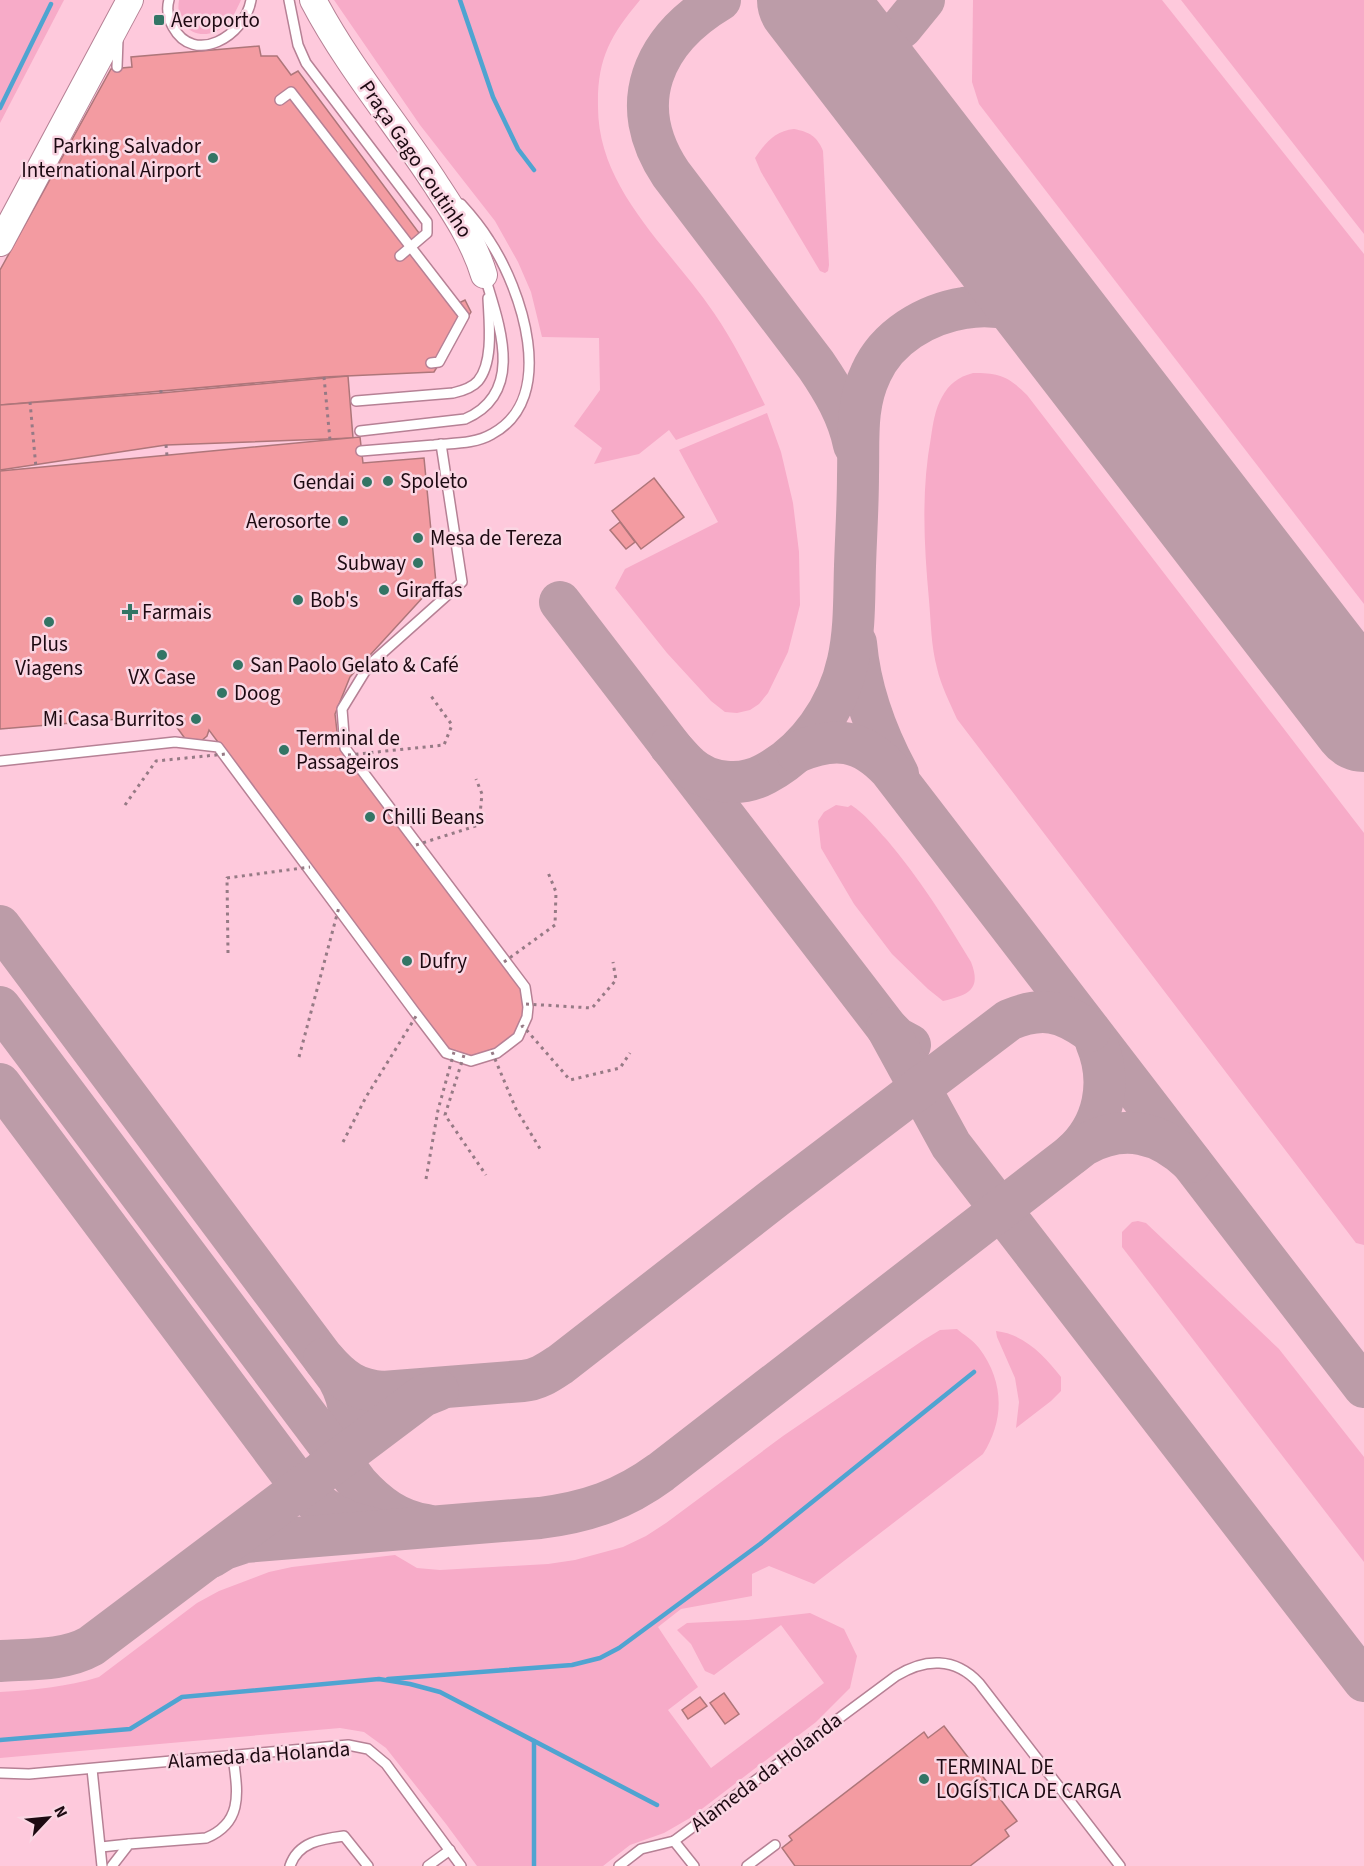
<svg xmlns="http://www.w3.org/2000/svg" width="1364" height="1866" font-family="'Source Sans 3',sans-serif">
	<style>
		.built { fill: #fec9dc }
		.green { fill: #f7abc8 }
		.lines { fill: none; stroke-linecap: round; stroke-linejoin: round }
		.stream { stroke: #4fa4d1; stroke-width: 4.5 }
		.taxiway { stroke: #bc9ca8; stroke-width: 42 }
		.runway { stroke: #bc9ca8; stroke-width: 106 }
		.building { fill: #f39ba1; stroke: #ae767a; stroke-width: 1.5 }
		.service-casing { stroke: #b68195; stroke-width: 12 }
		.secondary-casing { stroke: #b68195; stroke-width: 28 }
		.path { stroke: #967a85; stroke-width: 3; stroke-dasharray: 3 4.5; stroke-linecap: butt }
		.service { stroke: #fff; stroke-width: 9 }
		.secondary { stroke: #fff; stroke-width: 26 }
		.path-bridge { stroke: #967a85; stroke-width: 3; stroke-dasharray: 3 4.5; stroke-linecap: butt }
		.poi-dot { fill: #337565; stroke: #fad6e3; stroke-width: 2 }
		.labels { text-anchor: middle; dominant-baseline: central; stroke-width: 5; stroke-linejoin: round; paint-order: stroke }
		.poi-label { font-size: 21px; fill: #1d0a12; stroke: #fad6e3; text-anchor: start }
		.street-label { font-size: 21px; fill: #1d0a12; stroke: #fad6e3 }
	</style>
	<rect width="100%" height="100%" fill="#fad6e3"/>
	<!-- built -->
	<rect class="built" x="0" y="0" width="1364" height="1866"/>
	<!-- green -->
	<g class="green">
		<path d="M0,0H64L0,123Z"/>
		<path d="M179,0H241C237,8 233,19 226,25C203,45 174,30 179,0Z"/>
		<path d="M334,0H640C610,36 597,59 598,107C598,190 670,248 714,313C734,342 749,373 765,405L676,440L669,430L639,454L594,464L602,448L574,426L600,390L599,338L542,337L531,292L518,262L495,221L420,125Z"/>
		<path d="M973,0H1162L1364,254V604L979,104L972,82Z"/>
		<path d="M1181,0H1364V234Z"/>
		<path d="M794,129C809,132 817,136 823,151L829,265L828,271L825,273L820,271L761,172L755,158C766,142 775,131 794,129Z"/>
		<path d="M973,373C999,373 1008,376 1027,395L1364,833V1245L1356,1243L957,719C950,703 941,686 937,668C931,646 931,623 929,600C924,546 921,491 931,437C933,424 935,409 942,397C949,384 958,377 973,373Z"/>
		<path d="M767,413L781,452L793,503L799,552L800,605L788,652L768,693L759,704L750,710L737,713L725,712L711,701L667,653L615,588L625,569L718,522L679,450Z"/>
		<path d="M836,805L848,807L851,805C865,814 875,827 887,840C920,879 945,919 971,962C982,990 968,995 943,1001L928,989L892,954L854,904L821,848L818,821L824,812Z"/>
		<path d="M1138,1221L1146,1223L1279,1349L1364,1457V1562L1122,1247V1232L1132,1222Z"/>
		<path d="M957,1329C964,1335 973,1340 979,1348C1004,1381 1005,1419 983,1454L814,1584L769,1566L752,1574V1596L681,1609L658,1627L698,1687L668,1710L711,1768L824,1683L781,1625L714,1675L705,1671L691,1644L677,1630L687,1623L748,1620L810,1613L844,1629L857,1656L850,1688L816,1722L690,1818L664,1833L630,1845L603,1866H477L446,1824L386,1748L364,1732L340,1728L0,1758V1692C33,1690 67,1687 99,1677L197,1603L219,1591L269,1572L292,1567L395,1555L417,1568L440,1570L548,1564L575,1560L623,1547L646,1536L666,1523L783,1436L922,1341L940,1330Z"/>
		<path d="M996,1331C1024,1334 1045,1356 1061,1377V1391L1051,1401L1016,1428L1019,1402L1015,1378L997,1337Z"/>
	</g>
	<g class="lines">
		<!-- stream -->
		<g class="stream">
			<path d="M460,0L493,97L518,149L534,170"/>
			<path d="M0,108L51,4"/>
			<path d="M388,1679L572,1665L600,1658L619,1648L760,1544L974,1372"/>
			<path d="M0,1740L130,1729L182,1697L379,1679L410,1684L440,1692L657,1805"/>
			<path d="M534,1866V1741"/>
		</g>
		<!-- taxiway -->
		<g class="taxiway">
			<path d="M720,0C653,40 624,104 671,174L816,365C833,390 848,415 854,445"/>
			<path d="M798,0L817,13L832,28"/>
			<path d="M858,62L902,27L924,0"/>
			<path d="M560,602L887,1028L897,1038L910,1045"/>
			<path d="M856,643C860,689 876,733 898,774"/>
			<path d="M670,746C676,752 682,760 689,766C709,784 741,787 765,774C807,752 838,707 848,661C855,630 854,597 855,566C856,535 858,505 858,475C859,440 855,406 871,373C887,337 926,314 964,308C996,302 1032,311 1058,331C1075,345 1089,365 1104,381"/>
			<path d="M797,752C835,736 861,739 890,770L1364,1387"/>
			<path d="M0,926L338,1378C357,1412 352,1441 325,1469"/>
			<path d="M0,1007L358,1484C377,1505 398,1521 427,1525"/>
			<path d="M887,1028L951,1145L1364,1681"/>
			<path d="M0,1084L301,1487C321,1510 342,1522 372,1528"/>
			<path d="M1072,1154C1104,1126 1113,1082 1096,1042"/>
			<path d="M324,1359C342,1380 356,1390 383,1392L523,1381C538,1380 549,1372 561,1364L777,1196L1009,1020C1042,1006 1062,1011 1090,1031"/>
			<path d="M211,1557L224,1549L245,1542L540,1518C587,1512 623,1500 661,1472L1084,1145C1124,1123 1160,1132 1191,1162"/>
			<path d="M0,1661C30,1659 64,1661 91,1646L423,1396L438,1390"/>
		</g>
		<!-- runway -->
		<path class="runway" d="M810,0L1364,719"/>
	</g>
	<!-- building -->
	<g class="building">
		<path d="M259,46L261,56H277L291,75L298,71L425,241L415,248L459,303L465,300L471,312L434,372L324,377L0,405V270L111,69L132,67L131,57Z"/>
		<path d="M348,376L353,438L166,445L0,470V405L161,393Z"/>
		<path d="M360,437L363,463L424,458L436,583L350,677L335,714L338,740L523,986L526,1004L518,1032L501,1047L477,1057L454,1052L442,1043L209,730L207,736L195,746L189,744L168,715L0,729V471Z"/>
		<path d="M654,478L684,517L641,549L612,511Z"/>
		<path d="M620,522L635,542L626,549L610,530Z"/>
		<path d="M724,1693L739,1714L725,1724L710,1703Z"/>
		<path d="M700,1697L707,1706L688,1719L682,1710Z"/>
		<path d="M944,1726L1017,1821L1005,1830L1009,1836L970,1866H795L782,1848L792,1840L789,1836L924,1732L928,1738Z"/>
	</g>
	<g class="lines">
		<!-- service casing -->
		<g class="service-casing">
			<g id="service">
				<path d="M169,0C166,10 168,18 173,27C194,66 245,36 251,0"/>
				<path d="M289,0L298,45L306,63L427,222V233L400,256"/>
				<path d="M117,67L118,39"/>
				<path d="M280,100L291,92L464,316L439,362L431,363"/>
				<path d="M356,401L453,393C462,391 472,388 478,381C494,362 489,321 488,298"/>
				<path d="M360,431L465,419C526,393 499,324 485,277"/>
				<path d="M361,451C385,449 410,447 434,445C453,443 475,444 492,434C559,398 521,288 489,240C481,227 471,215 461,204"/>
				<path d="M0,761L175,742L218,747L414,1011L446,1053L471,1061L497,1053L518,1037L527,1017L528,1007L525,987L345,748L342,709L369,665L462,582L441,444"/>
				<path d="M92,1769L102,1866"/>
				<path d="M0,1773L29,1774L348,1745L368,1749L386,1764L461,1866"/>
				<path d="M674,1841L694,1866"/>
				<path d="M101,1847L129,1844"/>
				<path d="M112,1866L129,1844L206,1838C245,1822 237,1789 233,1756"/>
				<path d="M290,1866C298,1842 321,1839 344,1836L368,1866"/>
				<path d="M428,1866L450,1850"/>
				<path d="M619,1866L641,1849L674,1841L896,1676C925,1658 955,1657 979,1683L1120,1866"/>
				<path d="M747,1866L775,1845"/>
			</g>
		</g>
		<!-- secondary casing -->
		<g class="secondary-casing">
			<g id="secondary">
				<path d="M313,0C348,67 397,124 437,186C456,215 474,242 484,275"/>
				<path d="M0,243L130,0"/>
			</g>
		</g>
		<!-- path -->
		<g class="path">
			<path d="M324,377L330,440"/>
			<path d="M161,390V393"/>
			<path d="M30,402L36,468"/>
			<path d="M166,445L167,456"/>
		</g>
		<!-- service -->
		<use href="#service" class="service"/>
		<!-- secondary -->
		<use href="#secondary" class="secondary"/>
		<!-- path-bridge -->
		<g class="path-bridge">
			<path d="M348,755L444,745L452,725L431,696"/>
			<path d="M125,805L156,761L226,754"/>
			<path d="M416,845L479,825L482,794L476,779"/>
			<path d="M228,953L227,878L310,867"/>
			<path d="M504,962L555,925L556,892L547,870"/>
			<path d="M526,1004L592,1008L616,980L613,962"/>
			<path d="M521,1027L523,1026L570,1080L620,1068L630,1053"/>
			<path d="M492,1052L516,1109L542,1152"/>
			<path d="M464,1055L445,1115L486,1175"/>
			<path d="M299,1057L339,907"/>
			<path d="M343,1142L366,1097L418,1013"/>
			<path d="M426,1179L438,1110L454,1052"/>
		</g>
	</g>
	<!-- markers -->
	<g class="poi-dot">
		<rect x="153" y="14" width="12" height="12" rx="3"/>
		<circle cx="213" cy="158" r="6"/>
		<circle cx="388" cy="481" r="6"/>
		<circle cx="367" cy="482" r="6"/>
		<circle cx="343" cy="521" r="6"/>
		<circle cx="418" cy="538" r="6"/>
		<circle cx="418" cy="563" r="6"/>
		<circle cx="384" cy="590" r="6"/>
		<circle cx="298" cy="600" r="6"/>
		<path d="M127 603h6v6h6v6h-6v6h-6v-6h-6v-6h6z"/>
		<circle cx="49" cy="622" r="6"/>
		<circle cx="162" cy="655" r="6"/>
		<circle cx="238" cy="665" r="6"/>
		<circle cx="222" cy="693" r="6"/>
		<circle cx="196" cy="719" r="6"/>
		<circle cx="284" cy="750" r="6"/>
		<circle cx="370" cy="817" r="6"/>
		<circle cx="407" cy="961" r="6"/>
		<circle cx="924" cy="1779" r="6"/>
	</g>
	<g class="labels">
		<!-- poi labels -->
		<g class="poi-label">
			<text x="171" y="20">Aeroporto</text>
			<text x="201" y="146" text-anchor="end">Parking Salvador<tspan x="201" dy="24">International Airport</tspan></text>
			<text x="400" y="481">Spoleto</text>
			<text x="355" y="482" text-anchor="end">Gendai</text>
			<text x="331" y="521" text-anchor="end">Aerosorte</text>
			<text x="430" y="538">Mesa de Tereza</text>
			<text x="406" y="563" text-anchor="end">Subway</text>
			<text x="396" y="590">Giraffas</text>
			<text x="310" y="600">Bob's</text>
			<text x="142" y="612">Farmais</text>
			<text x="49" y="644" text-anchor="middle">Plus<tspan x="49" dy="24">Viagens</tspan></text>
			<text x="250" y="665">San Paolo Gelato &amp; Café</text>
			<text x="162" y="677" text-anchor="middle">VX Case</text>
			<text x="234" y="693">Doog</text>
			<text x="184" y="719" text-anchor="end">Mi Casa Burritos</text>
			<text x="296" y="738">Terminal de<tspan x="296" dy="24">Passageiros</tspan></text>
			<text x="382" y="817">Chilli Beans</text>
			<text x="419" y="961">Dufry</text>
			<text x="936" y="1767">TERMINAL DE<tspan x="936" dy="24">LOGÍSTICA DE CARGA</tspan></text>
		</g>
		<!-- street labels -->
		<g class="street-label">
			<text transform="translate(416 159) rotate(56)">Praça Gago Coutinho</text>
			<text transform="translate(259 1755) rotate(-4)">Alameda da Holanda</text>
			<text transform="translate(766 1772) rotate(-37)">Alameda da Holanda</text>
		</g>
	</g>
	<!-- north arrow -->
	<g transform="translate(48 1818) rotate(64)" stroke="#fad6e3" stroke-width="4.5" paint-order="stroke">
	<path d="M0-4.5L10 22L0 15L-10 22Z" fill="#1d0a12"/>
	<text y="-9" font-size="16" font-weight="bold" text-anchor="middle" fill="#1d0a12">N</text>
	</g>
</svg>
